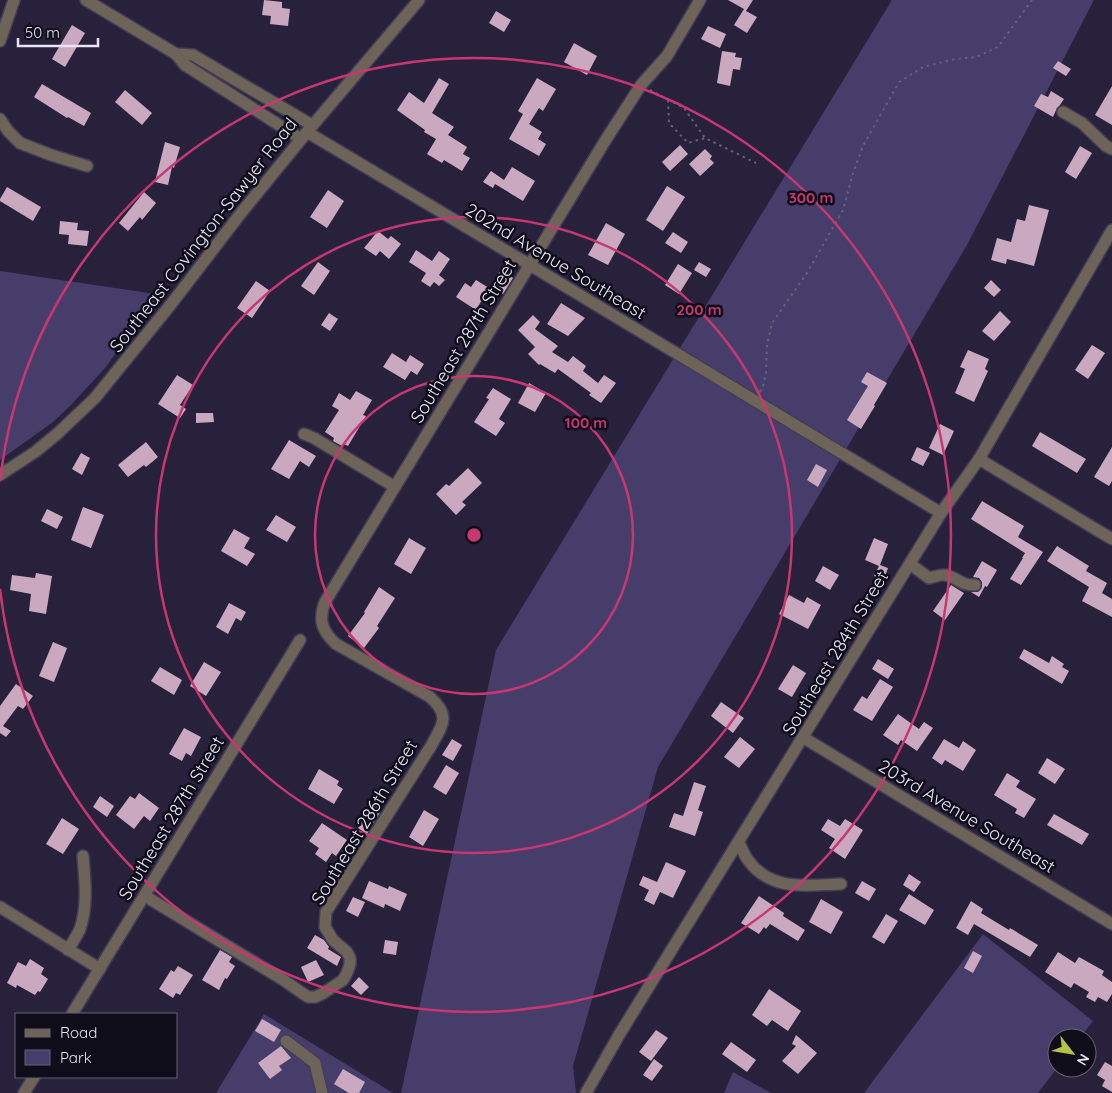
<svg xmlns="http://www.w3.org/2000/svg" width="1112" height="1093" font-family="Quicksand,sans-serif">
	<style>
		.green { fill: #473d6b }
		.building { fill: #caa9c0 }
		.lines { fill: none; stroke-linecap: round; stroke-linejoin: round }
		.minor-casing { stroke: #423c56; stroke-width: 14 }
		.path { stroke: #656179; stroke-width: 2; stroke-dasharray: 2.5 4; stroke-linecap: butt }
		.minor { stroke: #6e6358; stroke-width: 11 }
		.ring { fill: none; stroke: #c83772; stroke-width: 2.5 }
		.labels { text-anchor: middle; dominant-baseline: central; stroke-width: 5; stroke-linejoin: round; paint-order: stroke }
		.street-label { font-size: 18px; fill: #e7e5f7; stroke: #0f0d19 }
		.centre { fill: #c83772; stroke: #0f0d19; stroke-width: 2.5 }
		.ring-label { font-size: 15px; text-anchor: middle; font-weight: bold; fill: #c83772; stroke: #0f0d19; stroke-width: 5; stroke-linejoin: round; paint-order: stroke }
	</style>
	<rect width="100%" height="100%" fill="#27213c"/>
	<!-- green -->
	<g class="green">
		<path d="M892,0H1094L967,245L658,767L573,1066L576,1093H401L496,650Z"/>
		<path d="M0,271L162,295L132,331L105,368L71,405L53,422L0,460Z"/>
		<path d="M983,934L1093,1021L1080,1038H1057V1068L1038,1093H864Z"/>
		<path d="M264,1014L393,1093H216Z"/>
		<path d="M733,1072L771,1093H724Z"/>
	</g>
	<!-- building -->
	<g class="building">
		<path d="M264,0L282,2V8L290,9L288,26L270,24L271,16L262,15Z"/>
		<path d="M728,0H753L746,11L757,17L747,33L734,25L744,9Z"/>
		<path d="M496,11L511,20L504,32L489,23Z"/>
		<path d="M72,25L85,33L65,67L52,59Z"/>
		<path d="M708,26L726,34L720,48L701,39Z"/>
		<path d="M574,43L597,56L587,75L564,62Z"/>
		<path d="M722,51L736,53L735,57L742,58L740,70L733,69L730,86L717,83Z"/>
		<path d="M1058,61L1071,69L1066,76L1053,68Z"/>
		<path d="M439,78L449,84L432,113L454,127L448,135L467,147L463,154L470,158L462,171L444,160L442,163L427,154L436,139L424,132L425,130L397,110L409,92L424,103Z"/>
		<path d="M537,78L556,89L543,111L539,108L529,124L542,132L538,139L546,144L539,156L509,139L523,114L518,111Z"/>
		<path d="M42,84L91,113L84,126L68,117L67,118L34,97Z"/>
		<path d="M1112,86V125L1095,115Z"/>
		<path d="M125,90L152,113L142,125L115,102Z"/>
		<path d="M1051,91L1064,99L1060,105L1057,108L1053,117L1034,106L1041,94L1048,97Z"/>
		<path d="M165,142L180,147L174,168L172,167L168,185L155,182Z"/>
		<path d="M680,145L688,154L670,171L662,162Z"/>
		<path d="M1080,146L1092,153L1076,179L1065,172Z"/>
		<path d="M705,149L712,156L710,159L714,163L700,176L689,164Z"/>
		<path d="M512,167L535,181L523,201L495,184L493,188L483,182L491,171L504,180Z"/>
		<path d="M667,186L685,197L663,231L646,220Z"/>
		<path d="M7,187L41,207L33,221L0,201V199Z"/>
		<path d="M328,190L344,201L327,228L310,217Z"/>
		<path d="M144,192L156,203L142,220L140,217L128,231L119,223Z"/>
		<path d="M1029,205L1049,210L1034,266L1007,259L1006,264L991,260L997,238L1011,242L1017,219L1025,221Z"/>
		<path d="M60,221L78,223L77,230L89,231L87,246L68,244L69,235L59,234Z"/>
		<path d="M606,223L625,234L608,265L588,255Z"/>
		<path d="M378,231L388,239L391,236L401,244L389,259L380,251L376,256L364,248Z"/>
		<path d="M673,232L688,242L681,253L665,243Z"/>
		<path d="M416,250L432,261L439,251L450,259L439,275L445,280L439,286L434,282L430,287L421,281L426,273L409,262Z"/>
		<path d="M318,262L330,271L314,295L301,286Z"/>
		<path d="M699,262L711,269L706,277L694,270Z"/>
		<path d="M678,264L692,273L679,294L665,285Z"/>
		<path d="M501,270L513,278L503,294L491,286Z"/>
		<path d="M476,280L489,288L476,310L456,297L465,283L471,287Z"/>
		<path d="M991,280L1001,290L994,297L984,288Z"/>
		<path d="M256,281L270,291L252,318L237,308Z"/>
		<path d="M561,303L585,318L568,336L547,324Z"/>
		<path d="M1000,311L1011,322L994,341L982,331Z"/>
		<path d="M329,313L338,319L330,331L321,325Z"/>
		<path d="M533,315L540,322L535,329L558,346L552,352L568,362L573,356L586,366L583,371L598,383L604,375L616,383L601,403L589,395L591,393L558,369L555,373L540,364L539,365L528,354L535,347L518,330Z"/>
		<path d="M1092,345L1105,353L1088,379L1075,370Z"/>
		<path d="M968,350L989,359L985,369L988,371L974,402L955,393L965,369L960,367Z"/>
		<path d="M392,353L406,362L410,355L424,364L417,375L411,371L405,380L383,367Z"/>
		<path d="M867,372L887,383L874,405L875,406L861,429L847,420L868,386L861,382Z"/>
		<path d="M177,375L193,385L180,405L186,409L180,418L158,404Z"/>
		<path d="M529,383L546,393L535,412L518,403Z"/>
		<path d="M493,388L511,399L499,419L505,423L496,436L474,422L489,399L486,398Z"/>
		<path d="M356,391L372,400L363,415L366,416L348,446L344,444L342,446L333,441L334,438L325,432L339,410L332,406L339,393L350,400Z"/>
		<path d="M196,413H213L214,422L196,423Z"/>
		<path d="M940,424L954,431L943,455L929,448Z"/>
		<path d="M1040,432L1086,459L1077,473L1032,446Z"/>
		<path d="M289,440L316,456L309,467L300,461L289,479L271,469Z"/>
		<path d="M146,442L158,457L146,467L144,465L128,477L118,465Z"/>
		<path d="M917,447L930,453L923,466L911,460Z"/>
		<path d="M1112,447V481L1109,486L1094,477Z"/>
		<path d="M81,453L90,458L82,475L72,469Z"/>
		<path d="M816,464L827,470L818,487L807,480Z"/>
		<path d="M468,468L482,483L462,502L466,505L456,515L436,494L446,484L449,486Z"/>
		<path d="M982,501L1024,526L1018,537L1043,552L1021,585L1010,579L1023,558H1022L1025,553L971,519Z"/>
		<path d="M83,507L104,515L91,548L71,540Z"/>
		<path d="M47,509L63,517L57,529L41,521Z"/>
		<path d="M276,515L296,527L287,542L266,530Z"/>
		<path d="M234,529L250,538L244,548L255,554L247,566L221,551Z"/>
		<path d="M409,538L426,548L411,574L394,564Z"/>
		<path d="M874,538L888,544L880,565L888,568L884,579L874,576L879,566L865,560Z"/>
		<path d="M1057,546L1089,566L1086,571L1107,583L1102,593L1112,599V617L1082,601L1089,587L1047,561Z"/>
		<path d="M982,561L997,570L987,587L985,586L979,597L971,592H978L981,589L982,586V582L979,578L973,577Z"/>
		<path d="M823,566L839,575L830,590L815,581Z"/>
		<path d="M36,573L52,576L46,614L29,611L31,594L10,590L12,575L35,578Z"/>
		<path d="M951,585L964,593L945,620L933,611Z"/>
		<path d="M379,587L395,598L377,626L379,628L364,648L348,636L365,613L364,612Z"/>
		<path d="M789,595L804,603L807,597L821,605L808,629L779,614Z"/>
		<path d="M229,603L246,612L241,621L236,618L228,634L216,627Z"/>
		<path d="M53,642L67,648L54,682L39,676Z"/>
		<path d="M1024,649L1049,663L1052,656L1064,664L1062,667L1069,671L1062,684L1019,658Z"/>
		<path d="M878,659L894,669L888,679L872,669Z"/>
		<path d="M204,662L221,672L206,696L190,686Z"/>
		<path d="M793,665L806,673L792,697L778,689Z"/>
		<path d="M160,667L182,680L174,695L151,681Z"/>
		<path d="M880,679L893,687L872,721L853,710L862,696L867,699Z"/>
		<path d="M16,684L33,696L23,709L18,706L3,726L11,731L6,737L0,733V706Z"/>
		<path d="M721,702L744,718L733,733L711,716Z"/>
		<path d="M898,714L919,729L924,722L933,728L917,751L901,740L898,745L883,735Z"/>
		<path d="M184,728L201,737L191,756L186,753L182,761L169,754Z"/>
		<path d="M740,737L755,749L739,768L724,757Z"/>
		<path d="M452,739L462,745L453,761L442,755Z"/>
		<path d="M944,739L959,748L963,741L976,750L963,771L945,760L942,765L932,758Z"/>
		<path d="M1047,758L1065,769L1055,784L1038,773Z"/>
		<path d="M446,765L459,773L446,795L433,787Z"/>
		<path d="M319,769L339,781L337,785L343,789L334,804L308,789Z"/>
		<path d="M1007,773L1020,781L1016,787L1036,799L1024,818L1015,813L1017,809L994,795Z"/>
		<path d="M694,782L706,786L698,810L703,812L695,836L669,827L674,813L683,816Z"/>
		<path d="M139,793L159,808L150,821L144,816L134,829L116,815L130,796L135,799Z"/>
		<path d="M100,796L114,806L107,817L93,807Z"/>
		<path d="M374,803L382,809L367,834L358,828Z"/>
		<path d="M424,810L439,819L423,846L409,837Z"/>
		<path d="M1054,814L1089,834L1082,845L1047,825Z"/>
		<path d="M62,818L79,829L63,854L46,844Z"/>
		<path d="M828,819L840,826L845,819L863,830L845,859L829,848L835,839L821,830Z"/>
		<path d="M322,823L347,840L336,856L332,853L326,862L315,854L319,848L309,841Z"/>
		<path d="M666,862L686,871L673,898L660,892L654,905L644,900L649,890L639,885L643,876L657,882Z"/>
		<path d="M909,874L921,882L914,892L903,885Z"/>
		<path d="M369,881L388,889L389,886L407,894L400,911L385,904L384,908L362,898Z"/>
		<path d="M862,881L876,889L869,901L855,893Z"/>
		<path d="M909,894L934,910L925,925L899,910Z"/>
		<path d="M759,896L784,913L783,916L805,930L798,941L770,924L766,929L764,927L759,934L741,923Z"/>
		<path d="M353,897L365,902L358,917L346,911Z"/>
		<path d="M821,899L843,912L831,934L809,922Z"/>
		<path d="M971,901L983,909L981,913L1009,930L1010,928L1038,945L1030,957L974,924L968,935L956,928Z"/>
		<path d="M886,914L898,921L884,944L872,937Z"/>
		<path d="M315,935L324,940L329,947L328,949L341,957L337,966L307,948Z"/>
		<path d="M385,940L398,942L396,955L383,953Z"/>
		<path d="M220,950L232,957L229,962L235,966L227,979L225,978L219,990L202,980Z"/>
		<path d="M973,951L982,956L973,973L964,968Z"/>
		<path d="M1058,952L1075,963L1079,957L1104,971L1102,975L1112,982V994L1107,1002L1098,997L1095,1002L1086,997L1089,992L1074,983L1071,988L1045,972Z"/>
		<path d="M30,959L44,968L41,974L48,979L40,992L38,991L35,995L17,985L16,988L7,983L18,962L26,966Z"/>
		<path d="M316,960L324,975L308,982L301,967Z"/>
		<path d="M178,966L193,975L180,995L176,993L173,998L159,989L171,970L174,972Z"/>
		<path d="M359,977L369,987L361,995L351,986Z"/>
		<path d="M769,989L801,1011L788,1031L772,1020L767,1026L752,1015Z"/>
		<path d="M262,1019L281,1030L274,1042L255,1031Z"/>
		<path d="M656,1030L668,1038L651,1061L639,1052Z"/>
		<path d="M796,1035L817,1053L798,1074L782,1061L796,1046L792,1044Z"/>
		<path d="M731,1042L756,1060L747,1072L722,1054Z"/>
		<path d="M281,1046L291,1058L279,1066L282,1070L270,1079L258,1063Z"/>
		<path d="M654,1059L663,1066L652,1081L643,1075Z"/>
		<path d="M1105,1062L1112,1066V1092L1102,1086L1105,1080L1097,1075Z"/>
		<path d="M343,1069L365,1082L359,1093H349L334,1084Z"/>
	</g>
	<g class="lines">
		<!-- minor casing -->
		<g class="minor-casing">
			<g id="minor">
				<path d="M86,0L176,54"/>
				<path d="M0,41L14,0"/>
				<path d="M1063,112L1082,123L1106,146L1112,149"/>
				<path d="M0,119L8,131L20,143L51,155L87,166"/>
				<path d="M307,132L530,265L941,513"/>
				<path d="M301,139L185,65L176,54L193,55L312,125"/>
				<path d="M304,434L314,438L395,487"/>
				<path d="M979,459L1112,539"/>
				<path d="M0,475L35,452L57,434L95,398L172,303L241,213L307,132L419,0"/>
				<path d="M910,564L929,578C936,577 941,573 949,576C960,580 961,585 975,585"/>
				<path d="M804,738L1112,924"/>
				<path d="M739,843C742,848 744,855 748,860C771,892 806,885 841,884"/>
				<path d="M145,896L282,979L308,997H315L322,994L343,980L347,973L350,964V958L347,952L333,940L325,927L326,912L431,746C443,724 451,716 430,697L336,644C322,631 318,620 325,602L605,141L641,85L667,56L700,0"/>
				<path d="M0,907L100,969"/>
				<path d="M68,950C72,943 77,936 80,929C88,906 85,880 83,856"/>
				<path d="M72,1014L300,640"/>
				<path d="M286,1041L315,1063L322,1093"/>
				<path d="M24,1093L34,1077"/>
				<path d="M586,1093L619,1035L941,513L979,459L1112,230"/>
			</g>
		</g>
		<!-- path -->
		<g class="path">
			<path d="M650,90L684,108L705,138L756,163"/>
			<path d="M668,100L669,123L688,143L705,138"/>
			<path d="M760,392L763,386L766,373L767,345L772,323L807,273L843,210L853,173L863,146L899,82L923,67L955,59L976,57L998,47L1032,0"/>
		</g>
		<!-- minor -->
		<use href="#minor" class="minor"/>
	</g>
	<!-- distance rings -->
	<g class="ring">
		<circle cx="474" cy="535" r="159"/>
		<circle cx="474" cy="535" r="318"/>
		<path d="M0 481A477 477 0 1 1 0 589"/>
	</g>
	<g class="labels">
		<!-- street labels -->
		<g class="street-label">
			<text transform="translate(203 235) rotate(-52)">Southeast Covington-Sawyer Road</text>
			<text transform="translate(556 261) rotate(31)">202nd Avenue Southeast</text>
			<text transform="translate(463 341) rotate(-59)">Southeast 287th Street</text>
			<text transform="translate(835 653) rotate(-59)">Southeast 284th Street</text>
			<text transform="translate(967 816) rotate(31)">203rd Avenue Southeast</text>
			<text transform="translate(171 818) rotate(-59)">Southeast 287th Street</text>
			<text transform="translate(364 822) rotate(-59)">Southeast 286th Street</text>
		</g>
	</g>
	<circle cx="474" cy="535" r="8" class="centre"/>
	<g class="ring-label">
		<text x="811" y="203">300 m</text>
		<text x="699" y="315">200 m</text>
		<text x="586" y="428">100 m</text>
	</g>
	<!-- legend -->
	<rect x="15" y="1013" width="162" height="65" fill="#0f0d19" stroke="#656372"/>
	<rect x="25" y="1029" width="25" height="8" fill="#6e6358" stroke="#656372"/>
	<text x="60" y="1038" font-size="15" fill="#e7e5f7">Road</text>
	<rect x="25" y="1050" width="25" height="15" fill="#473d6b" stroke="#656372"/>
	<text x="60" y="1063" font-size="15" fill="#e7e5f7">Park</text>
	<!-- north arrow -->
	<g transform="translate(1072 1053) rotate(121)"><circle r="24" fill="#0f0d19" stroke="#656372"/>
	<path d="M0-4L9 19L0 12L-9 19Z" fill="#b6c149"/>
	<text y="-8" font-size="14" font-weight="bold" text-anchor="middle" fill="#e7e5f7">N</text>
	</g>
	<!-- scale -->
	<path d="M18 38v8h80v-8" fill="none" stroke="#e7e5f7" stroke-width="2.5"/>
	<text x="25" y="38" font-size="15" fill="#e7e5f7" stroke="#0f0d19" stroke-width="4" paint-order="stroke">50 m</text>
</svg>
